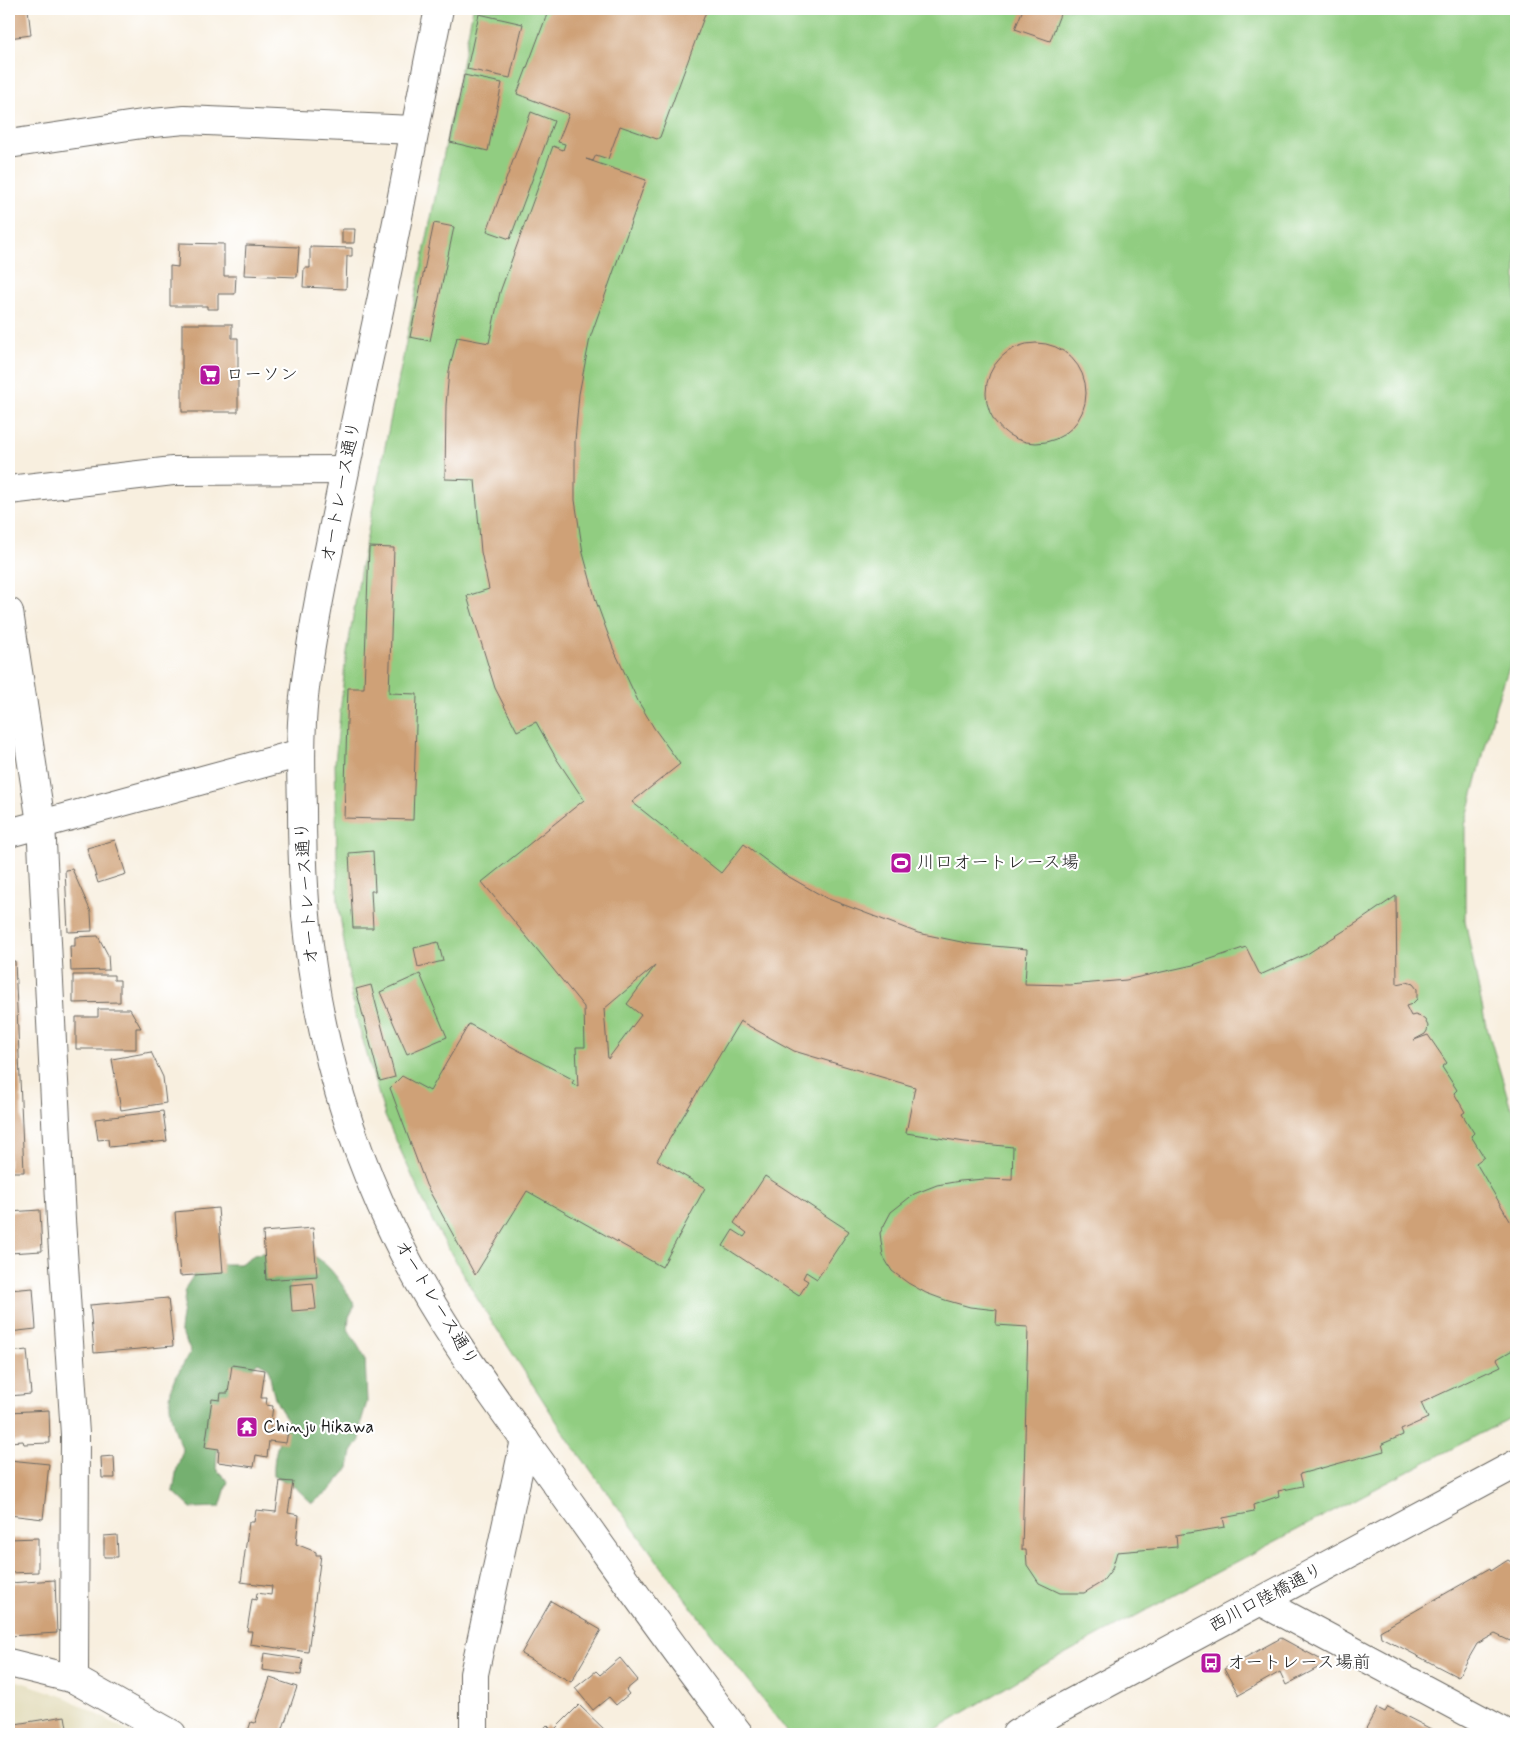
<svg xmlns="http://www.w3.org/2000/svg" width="1525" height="1743" font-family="Mynerve,'Klee One',sans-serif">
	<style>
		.built { fill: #e2dcba }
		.green { fill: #91cd81; stroke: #56744e }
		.forest { fill: #74b06f; stroke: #486646 }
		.building { fill: #cfa177; fill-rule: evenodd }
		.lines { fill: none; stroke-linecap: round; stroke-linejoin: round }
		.minor-casing { stroke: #696660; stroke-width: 30 }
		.minor { stroke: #fff; stroke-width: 28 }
		.labels { text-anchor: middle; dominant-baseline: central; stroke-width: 4.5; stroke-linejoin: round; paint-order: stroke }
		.poi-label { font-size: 18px; fill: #1c1c1c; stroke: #fff; text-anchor: start }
		.street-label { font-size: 18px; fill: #1c1c1c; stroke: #fff }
	</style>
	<rect width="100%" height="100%" fill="#fff"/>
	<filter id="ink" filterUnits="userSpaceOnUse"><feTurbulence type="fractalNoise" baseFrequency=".02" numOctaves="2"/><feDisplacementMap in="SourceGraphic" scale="10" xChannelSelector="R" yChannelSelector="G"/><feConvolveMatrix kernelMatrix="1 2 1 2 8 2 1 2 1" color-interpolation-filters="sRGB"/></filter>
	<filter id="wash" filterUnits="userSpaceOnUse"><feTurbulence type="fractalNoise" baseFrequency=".0096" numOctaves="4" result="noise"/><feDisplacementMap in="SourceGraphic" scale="20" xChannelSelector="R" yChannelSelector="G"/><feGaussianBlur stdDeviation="1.12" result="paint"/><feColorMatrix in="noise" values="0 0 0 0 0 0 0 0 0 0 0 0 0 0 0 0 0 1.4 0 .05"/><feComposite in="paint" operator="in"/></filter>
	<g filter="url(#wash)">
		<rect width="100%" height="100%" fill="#f8efdf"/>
		<!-- built -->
		<path class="built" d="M9,1678L65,1697L134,1734H9Z"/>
		<!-- green -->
		<path class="green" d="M473,9H1516V647L1496,705L1465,825V920L1485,1021L1510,1105L1516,1119V1415L1255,1552L1040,1667L928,1734H789L689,1604L570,1442L478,1300L433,1222L385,1116L354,1010L338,902L335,763L345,665L362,561Z"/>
		<!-- forest -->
		<path class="forest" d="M273,1250C283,1251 298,1250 308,1253C329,1261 343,1286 355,1305L349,1317L348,1329L365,1358L367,1402L361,1422L360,1440L352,1452L349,1468L330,1490L312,1503L296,1488L274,1475C273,1455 279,1438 288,1420C274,1402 272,1391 269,1368L258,1362L245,1376L218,1436L216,1469L228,1481L220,1507L191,1508L173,1491L177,1468L183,1450C173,1428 164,1403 175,1378C180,1369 186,1360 191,1351L180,1330L186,1287L197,1270L212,1264H240L254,1255Z"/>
		<g id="blocks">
			<!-- building -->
			<g class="building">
				<path d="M9,9H28L31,35L9,38Z"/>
				<path d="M549,9H707L660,137L657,139L620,126L608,159L596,155L593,161L586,159L646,180L590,338L579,394L575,441V500L583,553L596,601L613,648L638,701L654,728L680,764L632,802L721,873L744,844L784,874L826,898L918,933L971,944L1027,949L1025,984L1070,985L1126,980L1193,965L1246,947L1260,975L1307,954L1358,922L1396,896L1397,984L1407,982L1413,984L1417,989V999L1412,1004L1406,1006L1411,1016L1415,1015L1421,1017L1425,1020L1428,1026L1427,1031L1425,1034L1414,1040L1428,1035L1447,1063L1442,1067L1457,1090L1454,1093L1465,1112L1462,1114L1474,1133L1471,1136L1484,1157L1476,1163L1516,1231V1348L1497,1359L1501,1366L1421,1403L1428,1418L1401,1430L1403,1435L1382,1444L1384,1451L1300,1474L1303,1486L1278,1491L1279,1496L1253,1505L1254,1512L1223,1518L1225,1527L1176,1535L1177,1547L1117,1552L1112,1569L1102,1582L1084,1593H1060L1039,1583L1027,1565L1026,1550H1022L1028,1327L996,1325L997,1310L970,1307L945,1300L926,1293L908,1283L892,1271L883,1256L880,1233L891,1212L914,1194L937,1185L960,1181L985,1179L1012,1180L1013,1147L965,1142L906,1133L915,1087L794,1051L740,1021L657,1160L705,1188L662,1267L527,1191L475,1275L426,1185L390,1088L402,1076L430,1091L469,1024L574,1080L572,1083L578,1087L576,1047H585L584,1007L482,882L584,800L556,758L536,722L517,731L495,688L467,596L489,589L481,552L475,480L445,479L446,405L449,371L457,337L489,343L500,292L553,146L563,150L565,144L558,142L569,114L517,94ZM655,966L627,1004L641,1015L608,1059L604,1009Z"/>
				<path d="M1023,9H1062L1050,41L1015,29Z"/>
				<path d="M479,14L523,24L510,78L467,69Z"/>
				<path d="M464,75L502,83L488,151L450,142Z"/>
				<path d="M531,112L554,121L510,239L487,231Z"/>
				<path d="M434,223L454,227L430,341L410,337Z"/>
				<path d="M342,229H355L354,243H342Z"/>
				<path d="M179,243L224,244V276H236L235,294H218V309H207V306H170V266L178,267Z"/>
				<path d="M246,245L299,247L297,277L244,275Z"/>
				<path d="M310,247L352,248V256H347L346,289L303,287L304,268H310Z"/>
				<path d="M182,324H232V338H238V412H182Z"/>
				<circle cx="1036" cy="393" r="50"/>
				<path d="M369,547L394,548L389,693L417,694L413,820L344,818L348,688H364Z"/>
				<path d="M115,840L126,874L98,883L87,848Z"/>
				<path d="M373,851L375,891H371L373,928H353L349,853Z"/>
				<path d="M72,869L91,912L92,931L68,932L65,870Z"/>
				<path d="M98,936L108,955L109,970L71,971L70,946H75V937Z"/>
				<path d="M438,942L443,961L418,967L414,948Z"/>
				<path d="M15,961L24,1172H9V962Z"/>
				<path d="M420,974L447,1037L407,1054L380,992Z"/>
				<path d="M73,975H114V980H120V1002L73,1003Z"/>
				<path d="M371,985L395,1077L380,1081L356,989Z"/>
				<path d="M98,1009H130L141,1028H136V1049H76V1017H98Z"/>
				<path d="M151,1052L163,1077L166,1103L121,1110L112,1059Z"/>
				<path d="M163,1111L167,1141L109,1147L108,1139L98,1140L95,1119Z"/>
				<path d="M765,1176L849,1231L817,1279L806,1272L803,1278L808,1281L799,1296L723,1246L733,1230L744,1237L747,1233L734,1223Z"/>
				<path d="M218,1208L223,1273L180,1276L175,1212Z"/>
				<path d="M40,1210L42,1251L9,1253V1212Z"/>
				<path d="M313,1228L317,1276L266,1280L263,1232Z"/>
				<path d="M313,1283L316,1309L292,1311L290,1285Z"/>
				<path d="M33,1288L36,1329L9,1332V1290Z"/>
				<path d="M168,1298L173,1346L94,1353L90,1305Z"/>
				<path d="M27,1350L31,1394L9,1396V1352Z"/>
				<path d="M232,1365L265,1370L261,1398H267L266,1405L273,1406L270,1429L288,1431L286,1443L269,1441L267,1457L256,1455L254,1467L218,1462L219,1449L205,1447L212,1399L220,1400L221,1393H228Z"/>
				<path d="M49,1410L50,1443L24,1444L23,1441L9,1442V1412Z"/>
				<path d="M114,1456L115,1478H102L101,1457Z"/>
				<path d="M9,1460L49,1464L43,1519L9,1515Z"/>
				<path d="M280,1481L293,1482L288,1513L299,1515L296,1544L316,1552V1555H321L308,1652L250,1644L252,1631H247L252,1599L256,1600L257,1593L271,1595L272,1586L241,1582L249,1522H254L256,1510L276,1512Z"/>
				<path d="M117,1535L118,1557H104V1536Z"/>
				<path d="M38,1538V1572L9,1573V1539Z"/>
				<path d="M1508,1560L1516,1565V1630L1510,1641L1495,1634L1477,1644L1458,1677L1381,1637L1380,1631L1490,1568L1491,1571Z"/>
				<path d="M55,1580L57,1633L9,1636V1583Z"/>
				<path d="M551,1601L601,1630L571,1682L521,1654Z"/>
				<path d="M1281,1638L1327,1663L1286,1685L1280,1672L1239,1695L1224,1669Z"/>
				<path d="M264,1653L303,1659L301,1675L262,1670Z"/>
				<path d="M620,1658L638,1680L626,1690L629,1694L616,1705L609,1697L593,1710L575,1688L596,1671L600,1675Z"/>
				<path d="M270,1678L297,1687L281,1734H247L251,1722L255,1723Z"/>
				<path d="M579,1705L606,1731L602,1734H539L547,1725L553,1731Z"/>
				<path d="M1388,1707L1433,1730L1430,1734H1363L1377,1708L1385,1712Z"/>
				<path d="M65,1716L68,1734H9V1725Z"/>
			</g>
		</g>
	</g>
	<g filter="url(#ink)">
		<use href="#blocks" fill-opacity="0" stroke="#696660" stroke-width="1"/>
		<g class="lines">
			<!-- minor casing -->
			<g class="minor-casing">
				<g id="minor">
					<path d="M439,9C416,119 397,229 373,339C357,412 342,485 327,559C318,604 309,650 304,697C300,734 301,772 302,809C302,862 304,915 312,967C325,1059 354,1151 394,1234C437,1324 499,1404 557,1485C617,1568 676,1653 739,1734"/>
					<path d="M9,144L142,124L185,120L414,130"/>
					<path d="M9,490L173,471L345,470"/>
					<path d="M9,612L41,823L61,1220L75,1434L74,1679"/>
					<path d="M9,833L301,753"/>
					<path d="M1260,1601L1508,1734"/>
					<path d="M9,1663L74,1679L172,1734"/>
					<path d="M474,1734V1674L525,1440"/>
					<path d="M1016,1734L1052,1713L1516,1464"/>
				</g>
			</g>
			<!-- minor -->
			<use href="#minor" class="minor"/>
		</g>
	</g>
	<!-- icons -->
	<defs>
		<g id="supermarket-square" transform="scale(1.125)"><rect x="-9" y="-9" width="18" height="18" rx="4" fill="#b5179e" stroke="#fff"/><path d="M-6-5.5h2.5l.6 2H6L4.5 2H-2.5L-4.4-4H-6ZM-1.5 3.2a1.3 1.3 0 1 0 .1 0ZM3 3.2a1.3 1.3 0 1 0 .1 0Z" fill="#fff"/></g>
		<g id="stadium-square" transform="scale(1.125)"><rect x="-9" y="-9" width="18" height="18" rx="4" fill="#b5179e" stroke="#fff"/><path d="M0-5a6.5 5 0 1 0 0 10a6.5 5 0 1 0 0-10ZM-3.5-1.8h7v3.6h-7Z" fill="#fff"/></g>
		<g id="temple-square" transform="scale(1.125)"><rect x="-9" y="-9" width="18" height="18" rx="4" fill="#b5179e" stroke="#fff"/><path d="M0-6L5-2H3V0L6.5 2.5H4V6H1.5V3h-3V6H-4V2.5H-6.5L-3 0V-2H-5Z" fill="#fff"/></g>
		<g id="bus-square" transform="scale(1.125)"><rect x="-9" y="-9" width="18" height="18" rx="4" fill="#b5179e" stroke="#fff"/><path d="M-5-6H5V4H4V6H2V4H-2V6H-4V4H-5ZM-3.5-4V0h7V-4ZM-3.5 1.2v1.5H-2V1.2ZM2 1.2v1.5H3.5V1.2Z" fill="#fff"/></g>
	</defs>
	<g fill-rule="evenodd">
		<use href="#supermarket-square" x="210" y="375"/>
		<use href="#stadium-square" x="901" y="863"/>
		<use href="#temple-square" x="247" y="1427"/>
		<use href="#bus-square" x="1211" y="1663"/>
	</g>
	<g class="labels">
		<!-- poi labels -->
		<g class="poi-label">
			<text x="226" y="375">ローソン</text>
			<text x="917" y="863">川口オートレース場</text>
			<text x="263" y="1427">Chinju Hikawa</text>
			<text x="1227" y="1663">オートレース場前</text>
		</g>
		<!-- street labels -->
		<g class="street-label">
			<text transform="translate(341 492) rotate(-79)">オートレース通り</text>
			<text transform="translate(307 893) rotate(-94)">オートレース通り</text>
			<text transform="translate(436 1303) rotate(59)">オートレース通り</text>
			<text transform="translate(1266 1598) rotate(-28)">西川口陸橋通り</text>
		</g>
	</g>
	<!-- margin -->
	<rect width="1525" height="1743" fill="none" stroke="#fff" stroke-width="30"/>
</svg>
